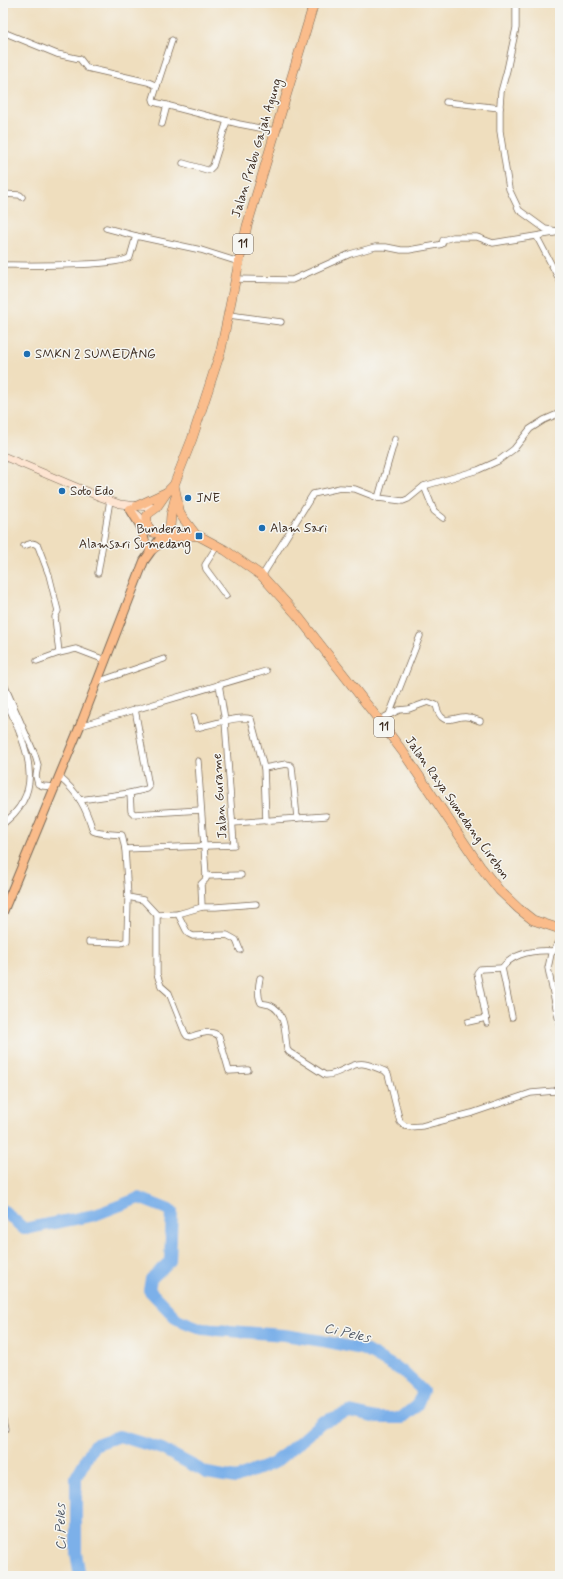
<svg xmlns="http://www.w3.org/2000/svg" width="563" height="1579" font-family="Mynerve,sans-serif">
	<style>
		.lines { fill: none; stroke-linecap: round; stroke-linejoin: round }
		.river { stroke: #7bb0e9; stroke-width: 12 }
		.minor-casing { stroke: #7a6956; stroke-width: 7 }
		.secondary-casing { stroke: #7a6956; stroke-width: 8 }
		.primary-casing { stroke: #7a6956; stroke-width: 10 }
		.trunk-casing { stroke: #7a6956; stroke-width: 10 }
		.minor { stroke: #fff; stroke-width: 5.5 }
		.secondary { stroke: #fde4d1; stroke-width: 7 }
		.primary { stroke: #fabc8b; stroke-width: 8 }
		.trunk { stroke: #fabc8b; stroke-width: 9 }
		.poi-dot { fill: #1f6fb2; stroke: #f6f6f2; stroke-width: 1.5 }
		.labels { text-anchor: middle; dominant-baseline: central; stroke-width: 3; stroke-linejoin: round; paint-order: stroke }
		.shield { fill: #f6f6f2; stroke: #73675e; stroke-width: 1 }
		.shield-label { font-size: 12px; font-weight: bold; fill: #3b2a1e }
		.street-label { font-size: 13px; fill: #3b2a1e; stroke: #f6f6f2 }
		.poi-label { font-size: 13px; fill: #3b2a1e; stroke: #f6f6f2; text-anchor: start }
		.water-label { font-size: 14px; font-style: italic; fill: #515965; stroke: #f6f6f2 }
	</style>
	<rect width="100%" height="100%" fill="#f6f6f2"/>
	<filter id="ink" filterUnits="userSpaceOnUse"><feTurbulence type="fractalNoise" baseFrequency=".025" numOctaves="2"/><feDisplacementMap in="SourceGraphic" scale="8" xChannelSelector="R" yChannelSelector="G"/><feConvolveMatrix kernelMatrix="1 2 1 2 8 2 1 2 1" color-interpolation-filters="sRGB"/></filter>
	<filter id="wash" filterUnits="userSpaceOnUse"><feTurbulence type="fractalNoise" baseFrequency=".012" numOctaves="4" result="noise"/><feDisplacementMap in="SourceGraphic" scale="16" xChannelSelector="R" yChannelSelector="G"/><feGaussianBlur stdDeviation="0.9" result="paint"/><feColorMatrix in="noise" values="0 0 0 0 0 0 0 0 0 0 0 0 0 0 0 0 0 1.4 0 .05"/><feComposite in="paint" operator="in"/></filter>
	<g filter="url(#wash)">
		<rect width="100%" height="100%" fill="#efdebe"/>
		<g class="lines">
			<!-- river -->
			<path class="river" d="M3,1210L24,1229L95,1215L139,1198L172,1211L170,1261L151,1279L149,1290L177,1319L202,1329L284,1335L323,1341L365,1350L402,1371L423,1391L417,1405L401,1418H377L350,1412L322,1422L297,1444L274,1463L236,1478L207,1473L162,1449L119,1436L94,1445L76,1477V1553L80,1576"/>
		</g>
	</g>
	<g filter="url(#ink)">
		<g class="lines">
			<!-- minor casing -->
			<g class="minor-casing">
				<g id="minor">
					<path d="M305,3L313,5"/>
					<path d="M516,3V28L507,70L501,92L500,105V131L509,189L519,210L545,229L557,231"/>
					<path d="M3,32L57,54L80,59L87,68L148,82L157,86L153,99L154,102L239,124L275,131"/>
					<path d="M157,86L172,40"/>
					<path d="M446,102L500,108"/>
					<path d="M162,124L167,105"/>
					<path d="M183,163L207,170H209L213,166L227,121"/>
					<path d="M3,194L20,195L22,197"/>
					<path d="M106,228L136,236"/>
					<path d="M537,237L560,281"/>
					<path d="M3,265C23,265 120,267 130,257L136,236L201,250L239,262"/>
					<path d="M235,279L292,280L350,254L375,247H386L401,250H409L438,245L442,244L443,240L453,237H477L493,243L560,232"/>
					<path d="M229,315L281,322"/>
					<path d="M424,486L434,511L443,518"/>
					<path d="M378,498L395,439"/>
					<path d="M24,546C30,544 33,541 38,546L49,575L58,611L55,617L59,653"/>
					<path d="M217,546L205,565L206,569L226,596"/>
					<path d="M98,573L110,500"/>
					<path d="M262,576L313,494L340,488L355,489L378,498L403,501L408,499L424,486L478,470L498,461L514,449L530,429L544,420L560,413"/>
					<path d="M37,661L59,653L76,649L105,660"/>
					<path d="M3,682L35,755L38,765L36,776L38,784L43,786L55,787"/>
					<path d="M97,682L164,659"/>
					<path d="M3,694C16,725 41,769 23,801C18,811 11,817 3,824"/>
					<path d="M389,715L399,710L409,709L428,702L436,705C442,730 454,715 467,717C471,717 476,720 480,721"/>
					<path d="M194,717L197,728C209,725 240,715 251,719L264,768L266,821"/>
					<path d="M379,720L389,715L420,636"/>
					<path d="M80,726L266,671"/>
					<path d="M198,761L206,875V879L201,884L202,907H216L256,904"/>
					<path d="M264,768L286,764L290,765L292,767L297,818"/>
					<path d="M59,777C78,792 86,808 93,831C102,835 112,833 122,835L125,849L128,897L143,900L157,915L178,914L202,907"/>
					<path d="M130,793L131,811L134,814L201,810"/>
					<path d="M80,800L130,793L147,789L149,787L135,709"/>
					<path d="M233,823L326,816"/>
					<path d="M125,849L234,845L225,721L219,684"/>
					<path d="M206,876L241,875"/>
					<path d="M178,914L186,930L189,934L193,936L227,935L236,940L240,950"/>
					<path d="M157,915V974L161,986L169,993L185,1033L187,1036L190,1037C199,1034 211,1029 219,1036L229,1071L248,1070"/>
					<path d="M560,941L551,954L548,968L560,1027"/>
					<path d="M89,942L121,943L127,941L128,897"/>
					<path d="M260,978C258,987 257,995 261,1003C264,1004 267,1004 270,1005C286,1012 285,1034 287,1049L289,1052L325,1075C338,1076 351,1062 364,1064C371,1065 379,1069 385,1071L388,1074L400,1122L405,1126L410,1127L422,1126L472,1113L531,1093L555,1091L559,1089L560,1082"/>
					<path d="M512,1017L502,968C514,952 535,950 553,951"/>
					<path d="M468,1022L486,1018"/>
					<path d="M487,1023L477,973L480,969L502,968"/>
					<path d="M3,1419L5,1429L3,1430"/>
				</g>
			</g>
			<!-- secondary casing -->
			<g class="secondary-casing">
				<g id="secondary">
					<path d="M3,456L100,497L120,504L156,508"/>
					<path d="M131,510L139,516L147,525"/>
				</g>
			</g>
			<!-- primary casing -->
			<g class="primary-casing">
				<g id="primary">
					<path d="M130,509L141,527L146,545"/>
					<path d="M3,912L80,726L144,561L164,533"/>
				</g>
			</g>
			<!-- trunk casing -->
			<g class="trunk-casing">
				<g id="trunk">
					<path d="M174,485L180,514L196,535"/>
					<path d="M137,506L165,493"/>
					<path d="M164,533C172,528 170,523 171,515C172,510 174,504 175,499"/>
					<path d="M185,535L175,533L160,534L152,532L147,525V516L149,513L156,508L167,492L174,485L192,439L221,350L239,262L247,226L314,3"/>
					<path d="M150,551L167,539L185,535L199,536L225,550L262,576L297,615L379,720L403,752L480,866L499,890L519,909L533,920L560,929"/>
				</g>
			</g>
			<!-- minor -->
			<use href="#minor" class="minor"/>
			<!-- secondary -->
			<use href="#secondary" class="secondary"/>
			<!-- primary -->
			<use href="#primary" class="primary"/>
			<!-- trunk -->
			<use href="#trunk" class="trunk"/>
		</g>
	</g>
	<!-- markers -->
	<g class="poi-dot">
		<circle cx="27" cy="354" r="4"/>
		<circle cx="62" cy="491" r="4"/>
		<circle cx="188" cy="498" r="4"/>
		<circle cx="262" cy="528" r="4"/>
		<rect x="195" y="532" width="8" height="8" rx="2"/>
	</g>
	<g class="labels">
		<!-- shield labels -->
		<g class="shield">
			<rect x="233" y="234" width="20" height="20" rx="3"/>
			<rect x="374" y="717" width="20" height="20" rx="3"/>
		</g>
		<g class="shield-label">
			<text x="243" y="244">11</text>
			<text x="384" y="727">11</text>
		</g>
		<!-- street labels -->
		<g class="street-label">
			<text transform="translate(257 148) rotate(-73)">Jalan Prabu Gajah Agung</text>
			<text transform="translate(220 796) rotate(-94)">Jalan Gurame</text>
			<text transform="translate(457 808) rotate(55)">Jalan Raya Sumedang Cirebon</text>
		</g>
		<!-- poi labels -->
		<g class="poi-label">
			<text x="35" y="354">SMKN 2 SUMEDANG</text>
			<text x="70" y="491">Soto Edo</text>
			<text x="196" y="498">JNE</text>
			<text x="270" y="528">Alam Sari</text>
			<text x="191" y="529" text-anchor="end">Bunderan<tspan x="191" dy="15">Alamsari Sumedang</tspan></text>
		</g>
		<!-- water labels -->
		<g class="water-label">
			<text transform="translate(347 1333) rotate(13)">Ci Peles</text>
			<text transform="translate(61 1527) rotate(-91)">Ci Peles</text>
		</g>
	</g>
	<!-- margin -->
	<rect width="563" height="1579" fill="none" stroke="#f6f6f2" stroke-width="16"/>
</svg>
